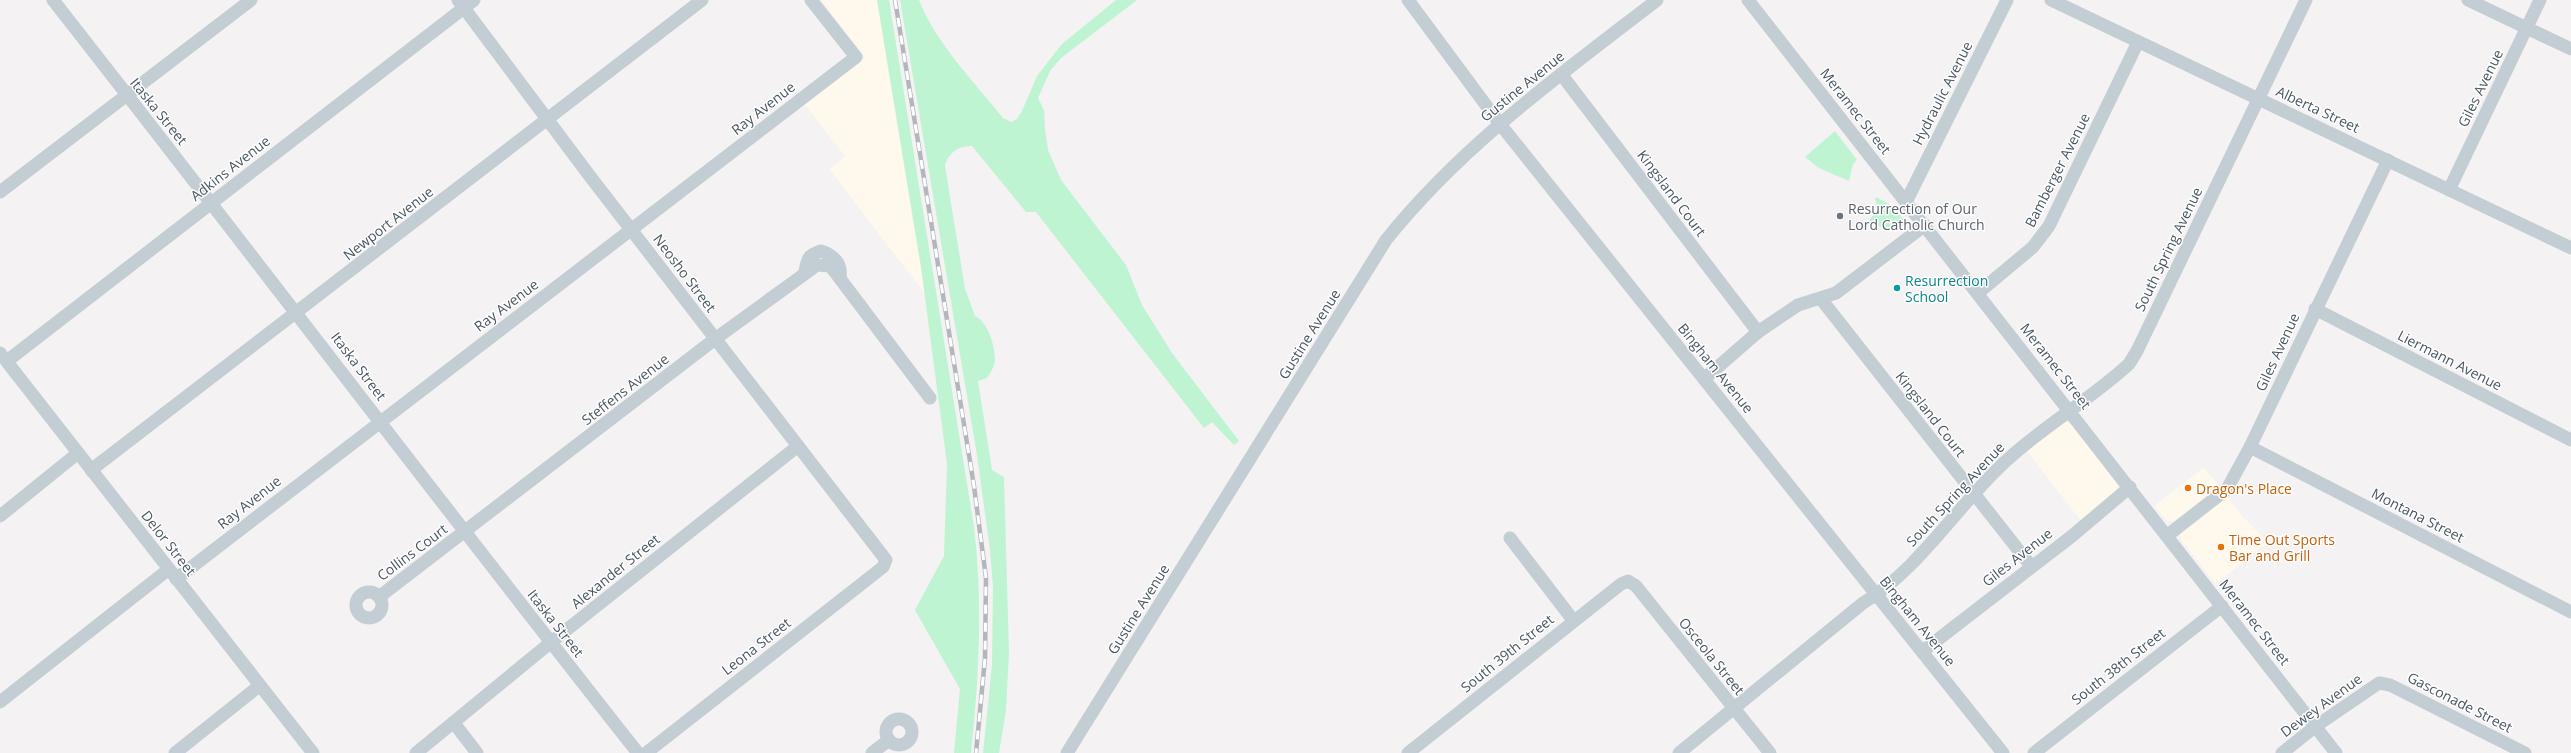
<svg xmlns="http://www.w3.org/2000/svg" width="2571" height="753" font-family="'Open Sans',sans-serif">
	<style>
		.commercial { fill: #fef9ec }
		.green { fill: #bef4d2 }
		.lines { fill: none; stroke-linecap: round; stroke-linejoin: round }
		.minor { stroke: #c2cdd4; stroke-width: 13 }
		.rail-casing { stroke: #b3b7bd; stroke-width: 4.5 }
		.rail { stroke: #fff; stroke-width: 3; stroke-dasharray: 9; stroke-linecap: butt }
		.worship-dot { fill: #6b7280; stroke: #fff; stroke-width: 1.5 }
		.culture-dot { fill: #0f9aa8; stroke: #fff; stroke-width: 1.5 }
		.food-dot { fill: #e8710a; stroke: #fff; stroke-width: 1.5 }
		.labels { text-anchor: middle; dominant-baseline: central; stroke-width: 3; stroke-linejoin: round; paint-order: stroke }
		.street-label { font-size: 14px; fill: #485662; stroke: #fff }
		.worship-label { font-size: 14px; fill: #5b616d; stroke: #fff; text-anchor: start }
		.culture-label { font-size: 14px; fill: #0d838f; stroke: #fff; text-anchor: start }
		.food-label { font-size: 14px; fill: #c56008; stroke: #fff; text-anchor: start }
	</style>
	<rect width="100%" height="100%" fill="#f4f2f2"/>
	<!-- commercial -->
	<g class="commercial">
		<path d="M821,0H877L925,294L829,169L845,156L804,104L865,57Z"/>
		<path d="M2065,422L2071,424L2118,486L2117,491L2081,521L2027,451Z"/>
		<path d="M2204,467L2219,486L2174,521H2167L2154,506Z"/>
		<path d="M2226,495L2244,518L2268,542L2216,584L2181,540L2180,534Z"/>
	</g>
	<!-- green -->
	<g class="green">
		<path d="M877,0H889L974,527C983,603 979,677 971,753H954L960,689L915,610L944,556L947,464L921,267Z"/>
		<path d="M900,0H919C935,42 975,83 1003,118L1011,122L1017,119L1022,111L1037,76L1062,44L1116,0H1137L1061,58L1050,71L1038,98L1044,110L1045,129L1048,150L1061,180L1126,265L1142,305L1172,353L1239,441L1234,445L1212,422L1204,428L1036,212H1026L972,146C959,145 947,154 945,166L965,289L975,316C988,322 995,346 995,360C995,366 990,373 987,378L978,381L992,470L1004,477L1009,652L1006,710L999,753H983L992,665L993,586L990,550L977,455Z"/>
		<path d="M1835,131L1857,160L1853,164L1849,181L1819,168L1805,157Z"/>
		<path d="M1876,197L1889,204L1903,219L1900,227L1882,228L1869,221L1878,209L1875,199Z"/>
	</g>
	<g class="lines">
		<!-- minor -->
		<g class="minor">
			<path d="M53,0C249,250 441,504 638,753"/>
			<path d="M458,0L589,175L886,560L883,567L646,753"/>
			<path d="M1408,0L1500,124L2003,753"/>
			<path d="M1748,0L2336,753"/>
			<path d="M2051,0L2571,248"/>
			<path d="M2468,0L2571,49"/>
			<path d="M1561,74L1758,332"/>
			<path d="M2449,190L2540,0"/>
			<path d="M0,192L251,0"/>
			<path d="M1906,202L2007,0"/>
			<path d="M805,272C807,259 808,255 821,251C833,255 842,263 840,277"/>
			<path d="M1978,293L2033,247L2049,226L2138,42"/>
			<path d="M1821,299L2031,566"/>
			<path d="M2315,309L2571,440"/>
			<path d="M0,353L313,753"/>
			<path d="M7,361L474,0"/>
			<path d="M1704,379L1758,332L1798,305L1836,293L1925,225"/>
			<path d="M2250,447L2571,612"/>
			<path d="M91,470L702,0"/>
			<path d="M0,516L78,453"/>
			<path d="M2168,535L2227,489L2250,447L2388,160"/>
			<path d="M1510,538L1573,620"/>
			<path d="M176,579L856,57L811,0"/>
			<circle cx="369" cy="605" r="13"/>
			<path d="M379,597L715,339L817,265L830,266L835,272L930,398"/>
			<path d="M1923,651L2072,536L2130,487"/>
			<path d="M0,702L169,569"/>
			<circle cx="899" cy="732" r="13"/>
			<path d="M454,723L477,753"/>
			<path d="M175,753L259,686"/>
			<path d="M416,753L550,643L798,446"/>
			<path d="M872,753L889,740"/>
			<path d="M1067,753L1386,240C1462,145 1561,74 1657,0"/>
			<path d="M1408,753L1621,584L1628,581L1636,586L1770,753"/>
			<path d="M1679,753L1863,603C1918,571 1959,503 2007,460C2045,425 2091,399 2129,364L2137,351L2306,0"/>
			<path d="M2034,753L2222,606"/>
			<path d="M2282,753L2316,726L2379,683L2390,685L2525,753"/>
		</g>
		<!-- rail casing -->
		<g class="rail-casing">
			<path id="rail" d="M895,0L974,486L986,578L985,658L976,753"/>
		</g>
		<!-- rail -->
		<use href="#rail" class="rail"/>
	</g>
	<!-- markers -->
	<circle class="worship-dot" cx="1840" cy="216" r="4"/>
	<circle class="culture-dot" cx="1897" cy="288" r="4"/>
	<g class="food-dot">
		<circle cx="2188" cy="488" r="4"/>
		<circle cx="2221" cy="547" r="4"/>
	</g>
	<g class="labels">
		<!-- street labels -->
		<g class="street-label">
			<text transform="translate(1522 86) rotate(-39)">Gustine Avenue</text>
			<text transform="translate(2480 88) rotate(-64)">Giles Avenue</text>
			<text transform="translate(1942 93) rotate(-63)">Hydraulic Avenue</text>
			<text transform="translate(763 108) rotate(-38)">Ray Avenue</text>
			<text transform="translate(2318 109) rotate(25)">Alberta Street</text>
			<text transform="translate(159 111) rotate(51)">Itaska Street</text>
			<text transform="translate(1856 111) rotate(52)">Meramec Street</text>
			<text transform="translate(230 168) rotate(-38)">Adkins Avenue</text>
			<text transform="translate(2057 170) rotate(-63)">Bamberger Avenue</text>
			<text transform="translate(1672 193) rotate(53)">Kingsland Court</text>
			<text transform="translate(388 223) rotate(-38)">Newport Avenue</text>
			<text transform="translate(2168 249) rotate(-64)">South Spring Avenue</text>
			<text transform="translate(685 273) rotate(53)">Neosho Street</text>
			<text transform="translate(506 305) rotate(-37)">Ray Avenue</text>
			<text transform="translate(1309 334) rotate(-58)">Gustine Avenue</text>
			<text transform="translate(2277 352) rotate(-65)">Giles Avenue</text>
			<text transform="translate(2450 360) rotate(27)">Liermann Avenue</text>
			<text transform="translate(359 366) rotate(53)">Itaska Street</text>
			<text transform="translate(2056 366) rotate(52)">Meramec Street</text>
			<text transform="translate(1716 368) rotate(51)">Bingham Avenue</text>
			<text transform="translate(625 389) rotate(-38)">Steffens Avenue</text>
			<text transform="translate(1931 414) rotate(52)">Kingsland Court</text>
			<text transform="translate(1955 494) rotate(-47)">South Spring Avenue</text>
			<text transform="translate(249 502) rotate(-38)">Ray Avenue</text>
			<text transform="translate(2418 515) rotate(27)">Montana Street</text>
			<text transform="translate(169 543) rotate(52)">Delor Street</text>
			<text transform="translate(412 552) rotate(-37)">Collins Court</text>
			<text transform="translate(2017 557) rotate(-38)">Giles Avenue</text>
			<text transform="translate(615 571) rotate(-39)">Alexander Street</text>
			<text transform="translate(1138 609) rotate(-58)">Gustine Avenue</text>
			<text transform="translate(1918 621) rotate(51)">Bingham Avenue</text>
			<text transform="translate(2255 622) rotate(52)">Meramec Street</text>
			<text transform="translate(556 623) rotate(52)">Itaska Street</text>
			<text transform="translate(756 646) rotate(-38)">Leona Street</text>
			<text transform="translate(1507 653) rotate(-39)">South 39th Street</text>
			<text transform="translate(1712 656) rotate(51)">Osceola Street</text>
			<text transform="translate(2118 666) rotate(-38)">South 38th Street</text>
			<text transform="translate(2460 702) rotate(27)">Gasconade Street</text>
			<text transform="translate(2321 705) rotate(-36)">Dewey Avenue</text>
		</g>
		<!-- worship labels -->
		<g class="worship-label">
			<text x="1848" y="208">Resurrection of Our<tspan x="1848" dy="16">Lord Catholic Church</tspan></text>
		</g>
		<!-- culture labels -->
		<g class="culture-label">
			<text x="1905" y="280">Resurrection<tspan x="1905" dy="16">School</tspan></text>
		</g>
		<!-- food labels -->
		<g class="food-label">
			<text x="2196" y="488">Dragon's Place</text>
			<text x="2229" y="539">Time Out Sports<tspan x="2229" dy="16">Bar and Grill</tspan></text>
		</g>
	</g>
</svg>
